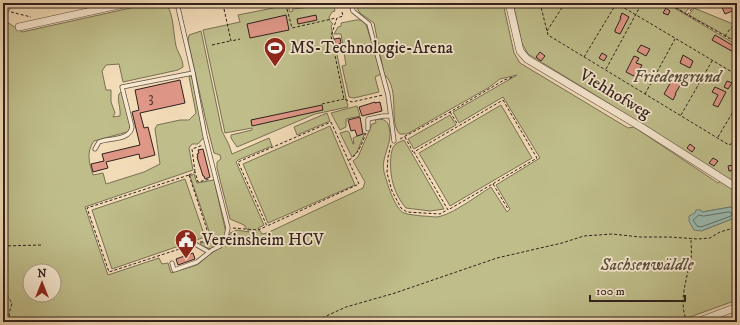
<svg xmlns="http://www.w3.org/2000/svg" width="740" height="325" font-family="'IM FELL DW Pica',serif">
	<style>
		.green { fill: #bfbe8b; stroke: #787054; fill-rule: evenodd }
		.water { fill: #9bbbb0; stroke: #707d75 }
		.lines { fill: none; stroke-linecap: round; stroke-linejoin: round }
		.shore { stroke: #666e66; stroke-width: 1 }
		.building { fill: #df9787; stroke: #30211c }
		.lane-casing { stroke: #605043; stroke-width: 5 }
		.street-casing { stroke: #605043; stroke-width: 8 }
		.path { stroke: #30211c; stroke-width: 1; stroke-dasharray: 3 2; stroke-linecap: butt }
		.lane { stroke: #f7e8d0; stroke-width: 3.5 }
		.street { stroke: #f7e8d0; stroke-width: 7 }
		.secondary-bridge-casing { stroke: #30211c; stroke-width: 10; stroke-linecap: butt }
		.secondary-bridge { stroke: #f7e8d0; stroke-width: 9 }
		.labels { text-anchor: middle; dominant-baseline: central; stroke-width: 3.5; stroke-linejoin: round; paint-order: stroke }
		.number-label { font-size: 15px; fill: #5c3e37 }
		.poi-label { font-size: 17px; fill: #30211c; stroke: #f7e8d0; text-anchor: start }
		.park-label { font-size: 17px; font-style: italic; fill: #5b503d; stroke: #f7e8d0 }
		.street-label { font-size: 17px; fill: #30211c; stroke: #f7e8d0 }
	</style>
	<rect width="100%" height="100%" fill="#f2dbb7"/>
	<filter id="stains"><feTurbulence type="fractalNoise" baseFrequency=".005" numOctaves="4"/><feColorMatrix values="0 0 0 0 .2 0 0 0 0 .09 0 0 0 0 .02 0 0 0 .5 -.17"/></filter>
	<radialGradient id="worn" r=".72"><stop offset=".6" stop-color="#630" stop-opacity="0"/><stop offset="1" stop-color="#630" stop-opacity=".3"/></radialGradient>
	<!-- green -->
	<g class="green">
		<path d="M153,3H166C174,15 173,32 176,46C178,53 183,59 183,67L178,70L123,82L119,64L106,65L102,71L106,90H111V102L115,113L113,117L120,116C121,108 117,101 119,94L121,92L123,94L130,127L129,130L127,132L94,141C86,152 89,163 93,175L103,173L106,184L144,172L160,164L155,129L157,125L180,120H189L196,113L189,77L190,76L192,77L204,137L198,144H192L189,148L193,170L85,207L108,275L159,258L162,264L168,263L171,273L197,265L210,254L227,243L230,233L237,230L249,232L244,225L230,219L217,168V162L221,159L220,155L214,153C204,116 197,79 188,41L189,35L201,31L222,131L229,145L232,154L269,138L272,146L238,160L236,162L264,225L258,228L262,234L267,233L363,188L365,182L353,161L358,157L372,124L376,123L375,119C382,119 387,119 389,127C394,143 380,157 384,172C387,182 394,208 404,213C409,215 416,215 422,216C427,216 433,217 437,217C452,215 478,195 491,187L507,212L510,209L496,185L540,158L503,97L459,123L453,112L517,75L500,79L488,88L407,134H400C388,124 401,89 384,74L374,23L360,13L354,3H503L514,53L520,63L628,128L634,127L718,183L726,177L592,93L528,54L522,43L513,3H666L737,45V208L734,210L731,207L702,212L701,231L737,217V300L676,322H3V21L4,20L22,32ZM30,271H54V295H30Z"/>
		<path d="M324,3H333L335,11L332,12L329,17L330,21L333,24L331,26L348,107L315,114L237,147L231,138V135L252,130V128L225,133L203,30L240,22L238,15L288,5L290,12L293,11L292,9L302,8Z"/>
		<path d="M669,3H692L691,6L685,13Z"/>
		<path d="M694,8L733,24L737,22V42L689,15Z"/>
		<path d="M356,20H361L366,24L381,74L375,77L379,92L354,98L349,97L342,66L346,65L341,34H334L338,27L341,26V23Z"/>
		<path d="M501,105L532,158L450,206L419,153Z"/>
		<path d="M357,106L360,116L346,119V127L340,130L331,113Z"/>
		<path d="M327,113L330,121L297,135L294,127Z"/>
		<path d="M450,115L456,125L414,149L408,139Z"/>
		<path d="M330,126L355,185L268,223L243,164Z"/>
		<path d="M347,131L349,132L353,144H354L353,138L365,133L357,152L352,157L340,133Z"/>
		<path d="M404,140L444,209L430,211L406,208C393,193 389,174 391,155C392,151 392,147 396,144C398,142 402,141 404,140Z"/>
		<path d="M194,174L197,183L214,180L226,233L224,239L210,249L200,245L201,243L217,240L215,236L211,237L190,176Z"/>
		<path d="M185,179L205,237L112,269L92,210Z"/>
	</g>
	<!-- water -->
	<path class="water" d="M731,207L734,210L737,208V217L701,231L694,230L689,221V216L695,213L696,210H701L702,212Z"/>
	<g class="lines">
		<!-- shore -->
		<path class="shore" d="M729,212L732,213L731,216L701,227L697,226L693,220L699,215L703,216Z"/>
	</g>
	<!-- building -->
	<g class="building">
		<path d="M720,3H729L730,5L737,3V9L725,14Z"/>
		<path d="M666,8L670,11L668,15L663,13Z"/>
		<path d="M622,13L629,17L620,34L615,32V30L621,18H620Z"/>
		<path d="M286,15L289,30L250,38L247,24Z"/>
		<path d="M316,15L317,20L298,24L297,19Z"/>
		<path d="M715,35L737,48V54L712,40Z"/>
		<path d="M340,38L341,43L336,45L334,39Z"/>
		<path d="M641,45L650,49L646,56L637,51Z"/>
		<path d="M540,52L545,56L541,61L536,57Z"/>
		<path d="M602,53L607,56L604,61L599,58Z"/>
		<path d="M683,55L693,61L690,68L680,63Z"/>
		<path d="M634,56L639,58L636,63L642,65L636,77L626,72Z"/>
		<path d="M678,79L682,82L675,94H676L673,100L664,94L672,80L676,82Z"/>
		<path d="M180,80L185,103L140,113L144,128L148,127L155,155L140,159L139,154L106,162L108,168L93,172L91,164L104,161L102,154L140,145L132,112L139,110L135,90Z"/>
		<path d="M727,81L732,83L728,89L724,87Z"/>
		<path d="M715,87L726,92L718,107L713,105L718,95L712,92Z"/>
		<path d="M375,102V103L380,102L382,111L362,116L359,107Z"/>
		<path d="M322,105L323,110L252,126L251,120Z"/>
		<path d="M360,117L363,134L357,136L355,130L351,131L348,120Z"/>
		<path d="M690,144L695,148L692,152L687,148Z"/>
		<path d="M203,149L210,177L205,179L204,176H203L197,157H198L197,154L199,153L198,150Z"/>
		<path d="M713,158L718,161L714,166L709,163Z"/>
		<path d="M733,165L735,170L729,171L728,166Z"/>
		<path d="M193,253L195,259L178,265L176,259Z"/>
	</g>
	<g class="lines">
		<!-- lane casing -->
		<g class="lane-casing">
			<g id="lane">
				<path d="M351,3L353,11L369,24L388,95L394,141"/>
				<path d="M368,129V119L383,116H390"/>
				<path d="M95,149L99,142C108,138 130,141 132,127L122,87L193,73L177,3"/>
				<path d="M195,244L209,252"/>
				<path d="M172,263L174,270L197,262L212,250L220,246L225,241L228,228L205,136L193,73"/>
			</g>
		</g>
		<!-- street casing -->
		<g class="street-casing">
			<g id="street">
				<path d="M509,3L520,51L527,59L641,127L737,188"/>
				<path d="M19,27L128,3"/>
				<path d="M697,322L737,307"/>
			</g>
		</g>
		<!-- path -->
		<g class="path">
			<path d="M341,3L342,8"/>
			<path d="M540,3L548,35L729,145L737,141"/>
			<path d="M616,3L737,75"/>
			<path d="M667,3L737,43"/>
			<path d="M224,9L231,41L240,39"/>
			<path d="M287,9L292,28L336,18"/>
			<path d="M11,12L31,17"/>
			<path d="M342,12L343,16L337,18L331,36L344,99L352,102L383,95"/>
			<path d="M687,15L693,7V3"/>
			<path d="M547,31L565,3"/>
			<path d="M725,36L730,29L737,24"/>
			<path d="M212,45L230,41"/>
			<path d="M584,57L616,4"/>
			<path d="M606,69L642,3"/>
			<path d="M645,94L675,39"/>
			<path d="M503,100L537,158L448,210L414,152Z"/>
			<path d="M322,104L344,99"/>
			<path d="M450,112L458,125"/>
			<path d="M681,115L712,61"/>
			<path d="M331,122L359,184L267,226L238,162Z"/>
			<path d="M405,137L413,152"/>
			<path d="M718,137L737,105"/>
			<path d="M400,139L450,112L504,80L513,77"/>
			<path d="M391,145L388,157L387,173L392,191L401,208L407,212L440,214L447,210"/>
			<path d="M349,160C359,154 362,143 366,133"/>
			<path d="M195,172L192,149L203,145"/>
			<path d="M189,175L210,239L109,272L87,208Z"/>
			<path d="M189,175L195,172L198,182L210,179"/>
			<path d="M493,184L508,209"/>
			<path d="M233,228L258,230L267,226"/>
			<path d="M3,246L42,245"/>
			<path d="M3,292L6,294L12,303L9,314L12,322"/>
			<path d="M313,322L346,307L395,293L497,258L562,243L584,236L612,234L640,237H670L698,239L710,238L720,232L737,227"/>
			<path d="M687,322C678,301 687,279 691,258C692,252 691,245 691,239"/>
		</g>
		<!-- lane -->
		<use href="#lane" class="lane"/>
		<!-- street -->
		<use href="#street" class="street"/>
		<!-- secondary-bridge casing -->
		<g class="secondary-bridge-casing">
			<path id="secondary-bridge" d="M3,11L8,3"/>
		</g>
		<!-- secondary-bridge -->
		<use href="#secondary-bridge" class="secondary-bridge"/>
	</g>
	<!-- icons -->
	<defs>
		<g id="stadium-pin" transform="scale(1.15)"><path d="M0 17L-7.5 6A9.5 9.5 0 1 1 7.5 6Z" fill="#8f2418" stroke="#f7e8d0"/><path d="M0-5a6.5 5 0 1 0 0 10a6.5 5 0 1 0 0-10ZM-3.5-1.8h7v3.6h-7Z" fill="#fff"/></g>
		<g id="civic-pin" transform="scale(1.15)"><path d="M0 17L-7.5 6A9.5 9.5 0 1 1 7.5 6Z" fill="#8f2418" stroke="#f7e8d0"/><path d="M-.6-6.5H3V-4.5H.6V-3L4-1V1h2V6H-6V1h2V-1L-.6-3ZM-1.2 2.5V6h2.4V2.5Z" fill="#fff"/></g>
	</defs>
	<g fill-rule="evenodd">
		<use href="#stadium-pin" x="275" y="48"/>
		<use href="#civic-pin" x="186" y="240"/>
	</g>
	<g class="labels">
		<!-- number labels -->
		<g class="number-label">
			<text x="151" y="97">3</text>
		</g>
		<!-- poi labels -->
		<g class="poi-label">
			<text x="290" y="48">MS-Technologie-Arena</text>
			<text x="202" y="240">Vereinsheim HCV</text>
		</g>
		<!-- park labels -->
		<g class="park-label">
			<text x="677" y="77">Friedengrund</text>
			<text x="647" y="265">Sachsenwäldle</text>
		</g>
		<!-- street labels -->
		<g class="street-label">
			<text transform="translate(615 94) rotate(31)">Viehhofweg</text>
		</g>
	</g>
	<!-- margin -->
	<rect width="740" height="325" fill="none" stroke="#f2dbb7" stroke-width="16"/>
	<rect x="4" y="4" width="732" height="317" fill="none" stroke="#30211c" stroke-width="2"/>
	<rect x="8" y="8" width="724" height="309" fill="none" stroke="#30211c"/>
	<!-- north arrow -->
	<g transform="translate(42 283)"><circle r="19" fill="#f7e8d0" stroke="#a79888"/>
	<path d="M0-3L7 15L0 10L-7 15Z" fill="#8f2418"/>
	<text y="-6" font-size="11" font-weight="bold" text-anchor="middle" fill="#30211c">N</text>
	</g>
	<!-- scale -->
	<path d="M590 295v6h95v-6" fill="none" stroke="#30211c" stroke-width="2"/>
	<text x="596" y="295" font-size="12" fill="#30211c" stroke="#f7e8d0" stroke-width="3" paint-order="stroke">100 m</text>
	<rect width="100%" height="100%" filter="url(#stains)"/>
	<rect width="100%" height="100%" fill="url(#worn)"/>
</svg>
